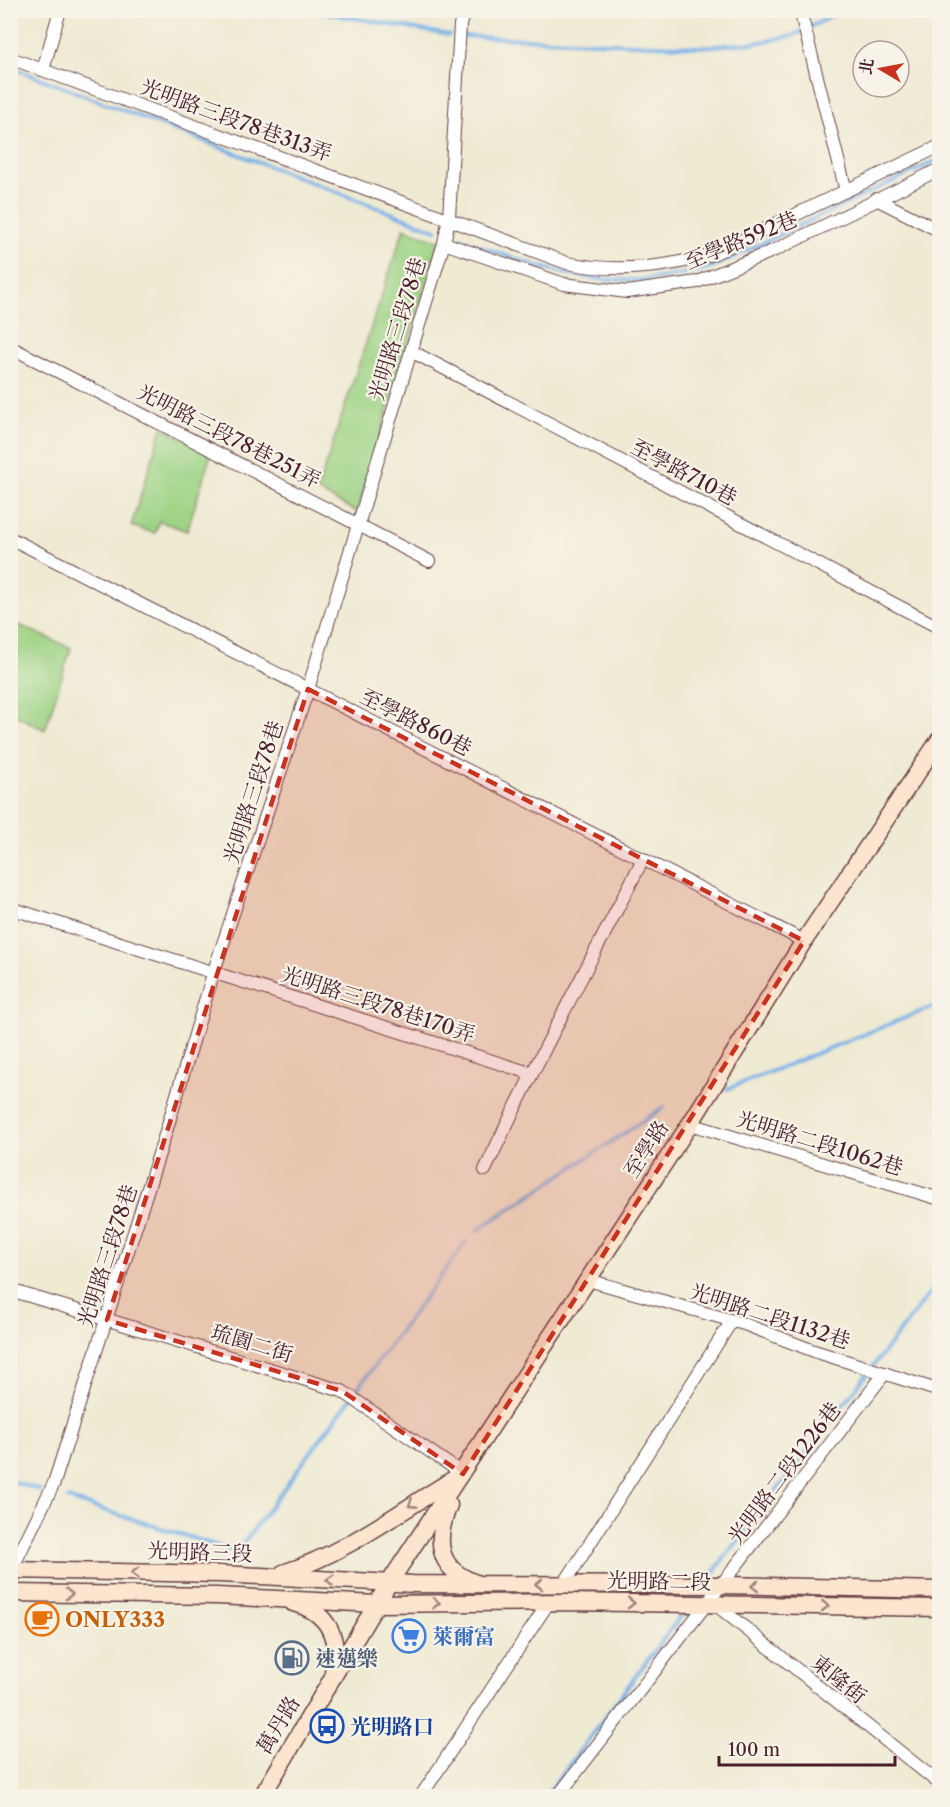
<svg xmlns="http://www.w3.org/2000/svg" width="950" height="1807" font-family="'Libre Caslon Text','Noto Serif TC',serif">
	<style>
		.green { fill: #9ed385; stroke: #747958; stroke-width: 1.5 }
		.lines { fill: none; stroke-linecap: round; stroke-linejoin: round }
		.stream { stroke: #76b0e7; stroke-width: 4 }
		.street-casing { stroke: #633d44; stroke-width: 14 }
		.secondary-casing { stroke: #633d44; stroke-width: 19 }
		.street { stroke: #fff; stroke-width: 12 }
		.secondary { stroke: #fce5cf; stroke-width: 16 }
		.oneway { stroke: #a3827d }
		.marked { fill: #c8321e; fill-opacity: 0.2; stroke: #c8321e; stroke-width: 4.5; stroke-dasharray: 12 8; stroke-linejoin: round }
		.labels { text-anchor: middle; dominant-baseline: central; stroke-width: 4.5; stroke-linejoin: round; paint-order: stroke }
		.street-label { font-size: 21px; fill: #4a1f2b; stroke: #f7f3e8 }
		.food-label { font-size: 21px; font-weight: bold; fill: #c56008; stroke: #f7f3e8; text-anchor: start }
		.shop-label { font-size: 21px; font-weight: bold; fill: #366cbe; stroke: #f7f3e8; text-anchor: start }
		.service-label { font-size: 21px; font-weight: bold; fill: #4e5e75; stroke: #f7f3e8; text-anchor: start }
		.transit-label { font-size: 21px; font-weight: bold; fill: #164399; stroke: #f7f3e8; text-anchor: start }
	</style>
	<rect width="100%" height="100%" fill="#f7f3e8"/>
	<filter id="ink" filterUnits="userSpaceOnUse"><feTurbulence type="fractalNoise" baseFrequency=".0167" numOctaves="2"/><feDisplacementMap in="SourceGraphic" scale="12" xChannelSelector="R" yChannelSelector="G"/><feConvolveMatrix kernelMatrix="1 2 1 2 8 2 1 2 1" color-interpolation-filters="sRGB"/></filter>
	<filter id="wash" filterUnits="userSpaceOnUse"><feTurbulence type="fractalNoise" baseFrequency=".008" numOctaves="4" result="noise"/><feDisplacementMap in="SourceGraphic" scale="24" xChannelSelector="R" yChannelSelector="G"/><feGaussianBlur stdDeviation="1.35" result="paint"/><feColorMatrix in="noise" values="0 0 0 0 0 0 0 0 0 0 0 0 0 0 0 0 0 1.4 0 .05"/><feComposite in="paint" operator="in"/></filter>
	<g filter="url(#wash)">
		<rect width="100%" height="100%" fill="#efead2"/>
		<!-- green -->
		<g class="green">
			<path d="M404,228L439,241L357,512L317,491Z"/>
			<path d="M162,428L212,451L187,531L159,521L155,533L131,526Z"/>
			<path d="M10,621L71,648L45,730L11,713Z"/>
		</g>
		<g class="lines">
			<!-- stream -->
			<g class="stream">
				<path d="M309,10L449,35"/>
				<path d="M463,36L698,47L755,43L792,36L844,10"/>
				<path d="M10,67L436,230"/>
				<path d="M459,239C557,274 610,296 714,266L940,159"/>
				<path d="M727,1089L940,1004"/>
				<path d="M476,1231L664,1107"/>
				<path d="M10,1481L40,1490"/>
				<path d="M68,1499L237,1552L466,1242"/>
				<path d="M708,1579L940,1280"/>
				<path d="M546,1796L686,1609"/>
			</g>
		</g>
	</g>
	<g filter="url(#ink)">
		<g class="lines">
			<!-- street casing -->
			<g class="street-casing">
				<g id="street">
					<path d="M800,10L846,191"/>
					<path d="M10,58L567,263C616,273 665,268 713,254L940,146"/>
					<path d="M43,70L60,10"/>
					<path d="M876,199L940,231"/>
					<path d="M444,243L564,284L627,292L697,282L775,250L940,169"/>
					<path d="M10,347L429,561"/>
					<path d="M411,351L940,628"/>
					<path d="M10,538L804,941"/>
					<path d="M10,908L530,1073"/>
					<path d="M690,1124L940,1199"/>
					<path d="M485,1170C534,1065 590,963 643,859"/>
					<path d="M588,1280L744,1324L814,1351L940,1391"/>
					<path d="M10,1290L342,1391L463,1474"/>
					<path d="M10,1573L54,1483L165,1135L214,971L308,689L444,243L449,218L460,25L464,10"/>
					<path d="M564,1584L731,1322"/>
					<path d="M715,1604L940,1784"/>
					<path d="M421,1796L549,1602"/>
					<path d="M558,1796L885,1373"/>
				</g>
			</g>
			<!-- secondary casing -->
			<g class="secondary-casing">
				<g id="secondary">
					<path d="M449,1505C435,1540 436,1569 476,1583"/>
					<path d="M10,1570L221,1574L413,1584L723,1585L940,1590"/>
					<path d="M283,1573C347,1553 401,1510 459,1476"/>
					<path d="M10,1593L217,1596L377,1604L567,1602L940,1608"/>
					<path d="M293,1603C329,1612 340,1638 333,1672"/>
					<path d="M262,1796L389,1583L690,1124L804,941L940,739"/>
				</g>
			</g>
			<!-- street -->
			<use href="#street" class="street"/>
			<!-- secondary -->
			<use href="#secondary" class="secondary"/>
		</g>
		<!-- one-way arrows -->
		<defs><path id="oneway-chevron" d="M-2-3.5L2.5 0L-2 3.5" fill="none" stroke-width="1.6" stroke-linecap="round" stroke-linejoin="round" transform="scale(1.5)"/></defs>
		<g class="oneway">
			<use href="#oneway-chevron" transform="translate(412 1504) rotate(147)"/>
			<use href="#oneway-chevron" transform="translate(135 1573) rotate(-179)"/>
			<use href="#oneway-chevron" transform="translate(330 1580) rotate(-177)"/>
			<use href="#oneway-chevron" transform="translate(539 1584) rotate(180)"/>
			<use href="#oneway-chevron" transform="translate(755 1586) rotate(-179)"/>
			<use href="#oneway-chevron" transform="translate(69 1594) rotate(1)"/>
			<use href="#oneway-chevron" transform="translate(436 1603) rotate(-1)"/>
			<use href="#oneway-chevron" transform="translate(631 1603) rotate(1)"/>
			<use href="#oneway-chevron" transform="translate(825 1606) rotate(1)"/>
		</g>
	</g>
	<!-- marked area -->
	<path class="marked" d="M308,689L804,941L463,1474L342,1391L107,1320Z"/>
	<!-- icons -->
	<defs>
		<g id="cafe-ring" transform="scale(1.725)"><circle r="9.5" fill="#f7f3e8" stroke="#e8710a" stroke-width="1.5"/><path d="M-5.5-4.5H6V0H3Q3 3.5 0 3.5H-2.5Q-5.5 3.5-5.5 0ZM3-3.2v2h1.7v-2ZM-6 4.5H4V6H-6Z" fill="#e8710a"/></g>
		<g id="supermarket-ring" transform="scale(1.725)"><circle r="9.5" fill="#f7f3e8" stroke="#3f7fe0" stroke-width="1.5"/><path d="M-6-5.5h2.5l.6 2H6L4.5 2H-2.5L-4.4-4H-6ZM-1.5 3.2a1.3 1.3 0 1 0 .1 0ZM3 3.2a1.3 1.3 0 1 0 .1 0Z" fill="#3f7fe0"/></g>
		<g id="fuel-ring" transform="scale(1.725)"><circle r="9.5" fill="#f7f3e8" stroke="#5c6f8a" stroke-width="1.5"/><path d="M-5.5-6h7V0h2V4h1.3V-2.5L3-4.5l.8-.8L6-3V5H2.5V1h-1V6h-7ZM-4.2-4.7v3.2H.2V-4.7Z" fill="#5c6f8a"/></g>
		<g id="bus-ring" transform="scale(1.725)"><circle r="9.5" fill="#f7f3e8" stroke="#1a4fb4" stroke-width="1.5"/><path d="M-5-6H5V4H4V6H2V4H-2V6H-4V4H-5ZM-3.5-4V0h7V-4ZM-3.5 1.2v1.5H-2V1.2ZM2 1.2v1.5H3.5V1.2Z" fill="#1a4fb4"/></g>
	</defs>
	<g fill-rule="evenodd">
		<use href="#cafe-ring" x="42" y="1619"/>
		<use href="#supermarket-ring" x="409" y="1636"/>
		<use href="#fuel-ring" x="292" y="1658"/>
		<use href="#bus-ring" x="327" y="1726"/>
	</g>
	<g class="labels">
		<!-- street labels -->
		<g class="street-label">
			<text transform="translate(236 120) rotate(20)">光明路三段78巷313弄</text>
			<text transform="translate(741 240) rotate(-22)">至學路592巷</text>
			<text transform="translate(397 329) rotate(-73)">光明路三段78巷</text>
			<text transform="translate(229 436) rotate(27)">光明路三段78巷251弄</text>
			<text transform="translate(684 472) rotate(28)">至學路710巷</text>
			<text transform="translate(416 722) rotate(27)">至學路860巷</text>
			<text transform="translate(253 792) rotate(-72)">光明路三段78巷</text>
			<text transform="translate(378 1004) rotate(18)">光明路三段78巷170弄</text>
			<text transform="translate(820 1143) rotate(17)">光明路二段1062巷</text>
			<text transform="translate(646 1149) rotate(-57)">至學路</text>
			<text transform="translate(107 1256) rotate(-72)">光明路三段78巷</text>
			<text transform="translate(770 1316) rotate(18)">光明路二段1132巷</text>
			<text transform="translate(252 1343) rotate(17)">琉園二街</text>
			<text transform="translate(784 1473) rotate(-53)">光明路二段1226巷</text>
			<text transform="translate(200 1552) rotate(2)">光明路三段</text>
			<text transform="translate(659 1581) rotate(1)">光明路二段</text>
			<text transform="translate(839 1679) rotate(39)">東隆街</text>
			<text transform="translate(278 1725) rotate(-59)">萬丹路</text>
		</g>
		<!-- food labels -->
		<g class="food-label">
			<text x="65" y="1619">ONLY333</text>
		</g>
		<!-- shop labels -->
		<g class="shop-label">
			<text x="432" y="1636">萊爾富</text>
		</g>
		<!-- service labels -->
		<g class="service-label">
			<text x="315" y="1658">速邁樂</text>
		</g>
		<!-- transit labels -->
		<g class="transit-label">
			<text x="350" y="1726">光明路口</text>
		</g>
	</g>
	<!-- margin -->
	<rect width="950" height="1807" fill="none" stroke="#f7f3e8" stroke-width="36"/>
	<!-- north arrow -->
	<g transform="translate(881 69) rotate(280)"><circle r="28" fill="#f7f3e8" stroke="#b29e9c" stroke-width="1.5"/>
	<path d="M0-4.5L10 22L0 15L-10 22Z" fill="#c8321e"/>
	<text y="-9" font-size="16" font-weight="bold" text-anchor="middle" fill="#4a1f2b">北</text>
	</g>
	<!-- scale -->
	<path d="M719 1756v9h176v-9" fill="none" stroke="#4a1f2b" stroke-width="3"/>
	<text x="728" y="1756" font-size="18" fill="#4a1f2b" stroke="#f7f3e8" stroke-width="4.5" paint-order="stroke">100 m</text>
</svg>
